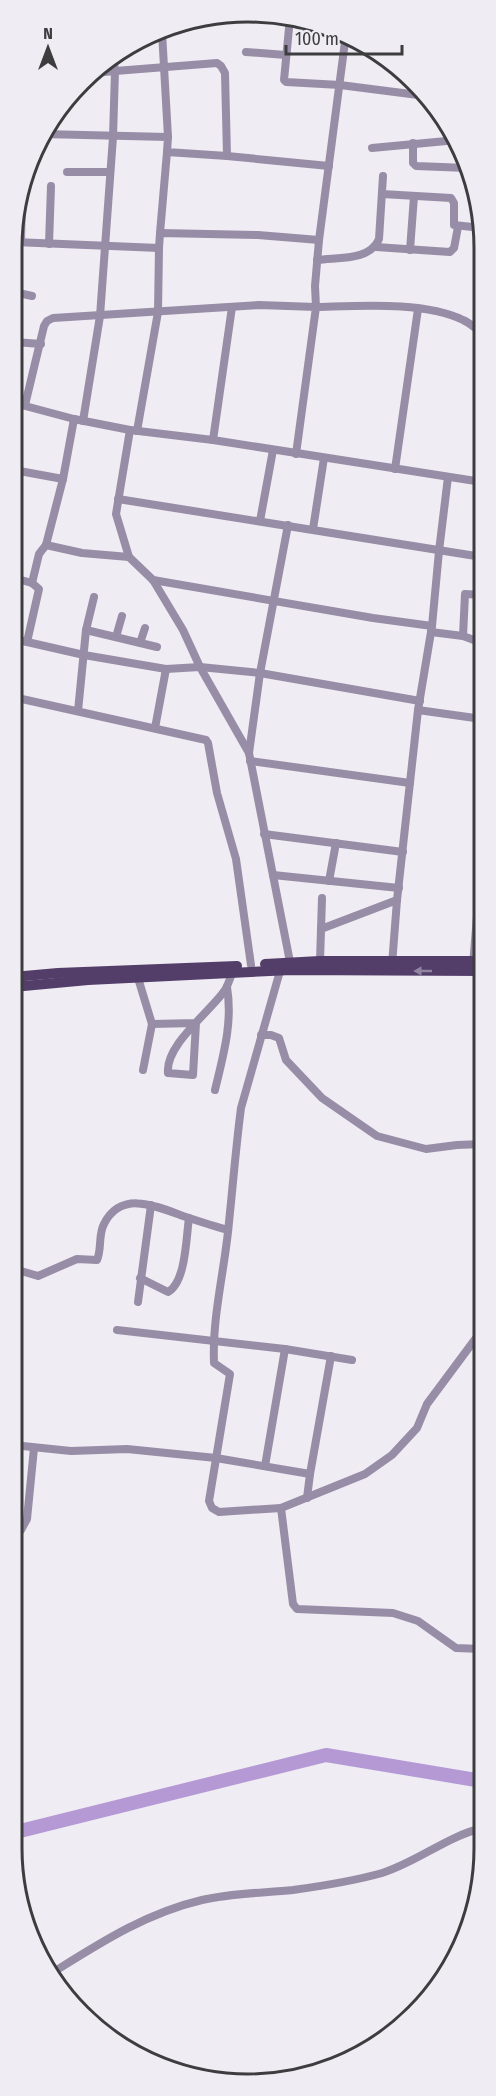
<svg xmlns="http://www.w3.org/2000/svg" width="496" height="2096" font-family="'Fira Sans Condensed',sans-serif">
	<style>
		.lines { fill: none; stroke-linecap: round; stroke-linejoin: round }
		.river { stroke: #b499d5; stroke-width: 14 }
		.minor { stroke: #988da7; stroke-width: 8 }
		.major { stroke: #533e6a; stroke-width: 10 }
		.oneway { fill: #9184a1 }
		.rim { fill: none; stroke: #3d3c3f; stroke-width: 3 }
	</style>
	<rect width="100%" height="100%" fill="#efecf3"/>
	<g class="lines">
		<!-- river -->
		<path class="river" d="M12,1833L326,1755L482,1781"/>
		<!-- minor -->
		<g class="minor">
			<path d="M290,18L284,80L286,82L340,85L426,96"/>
			<path d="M162,32L168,137"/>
			<path d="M346,34L319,240L315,286L316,307C358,306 425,301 463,320C470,323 476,329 482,333"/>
			<path d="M246,52L286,55"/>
			<path d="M113,57L115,71L217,63L221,66L225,73L227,156"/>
			<path d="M42,134L168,137L167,152L227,156L329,166"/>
			<path d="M413,143V163L416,166L467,168"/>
			<path d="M372,148L457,140"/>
			<path d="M67,172H110"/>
			<path d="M382,194L451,198L454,203V225L482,228"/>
			<path d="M160,233L167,152"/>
			<path d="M14,242L159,248L160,233L258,235L319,240"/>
			<path d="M21,242L22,194"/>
			<path d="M49,244L51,186"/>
			<path d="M376,247L450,252L454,248L458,227"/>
			<path d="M410,250L414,196"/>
			<path d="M317,260C338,257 370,261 379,239L383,176"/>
			<path d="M14,292L32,296"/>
			<path d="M14,342L41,344"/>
			<path d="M14,403L74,419L130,430"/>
			<path d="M25,405L44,326L47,321L53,318L259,305L316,307L296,454"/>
			<path d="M83,421L100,316L113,137L115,71L93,73"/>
			<path d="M137,431L158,312L159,248"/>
			<path d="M213,440L232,307"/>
			<path d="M395,469L418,309"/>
			<path d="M14,470L63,479"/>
			<path d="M118,499L482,557"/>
			<path d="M260,521L273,450"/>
			<path d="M313,529L324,458"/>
			<path d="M46,545L82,553L129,557"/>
			<path d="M14,578L32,583L39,589L27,642"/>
			<path d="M153,580L373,618L432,626"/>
			<path d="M32,583L39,554L46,545L63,479L74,419"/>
			<path d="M86,630L157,647"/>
			<path d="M431,632L463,636L482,643"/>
			<path d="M463,636L465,594L482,595"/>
			<path d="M116,637L122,616"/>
			<path d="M14,639L84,655L166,669L200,667L260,673L420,701"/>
			<path d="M140,643L145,628"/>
			<path d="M13,697L206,740L208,743L217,793L236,859L251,965"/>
			<path d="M418,710L482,719"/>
			<path d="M78,711L86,630L94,597"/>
			<path d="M155,728L166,669"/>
			<path d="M249,753L260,673L288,525"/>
			<path d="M250,761L410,783"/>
			<path d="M264,834L403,852"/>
			<path d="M273,875L399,888"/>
			<path d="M329,881L336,843"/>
			<path d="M321,929L397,900"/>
			<path d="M320,961L322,898"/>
			<path d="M392,965L397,900L418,710L432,626L439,551L448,477"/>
			<path d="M473,965L482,855"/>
			<path d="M291,967L249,753L200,667L183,630L153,580L129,557L116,514L130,430L213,440L482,482"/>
			<path d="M280,971L241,1108C236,1146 233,1184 229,1222C225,1269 212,1316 214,1363L230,1374L209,1501L212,1508L219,1512L281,1508L293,1604L297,1609L393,1613L418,1621L456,1648L482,1649"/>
			<path d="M138,978L152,1024L143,1070"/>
			<path d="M152,1024L196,1023L193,1075L168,1073C165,1045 210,1012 225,990C228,985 230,979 232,973"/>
			<path d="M261,1035H271L279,1038L286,1060L322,1098L377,1136L426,1149L457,1145L482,1144"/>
			<path d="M215,1090C223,1056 233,1023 227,987"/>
			<path d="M13,1277L21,1271L38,1276L77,1259L97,1260C102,1249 98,1235 104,1224C121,1190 156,1206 183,1216C198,1221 213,1226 228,1230"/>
			<path d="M140,1278L168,1292C186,1282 186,1238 189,1218"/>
			<path d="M138,1302L151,1205"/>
			<path d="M117,1330L285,1349L352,1360"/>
			<path d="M13,1445L71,1451L127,1449L216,1458L310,1474L307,1498"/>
			<path d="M265,1466L285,1349"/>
			<path d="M310,1474L331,1356"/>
			<path d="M281,1508L365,1474L392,1455L417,1428L427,1404L482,1330"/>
			<path d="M12,1533L21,1530L27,1519L34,1448"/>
			<path d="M52,1973C100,1943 146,1913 202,1900C232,1893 263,1893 293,1890C322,1886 354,1881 382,1873C417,1862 446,1837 482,1828"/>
		</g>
		<!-- major -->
		<g class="major">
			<path d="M265,964L320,961H482"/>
			<path d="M13,977L58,973L237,966"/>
			<path d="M13,987L88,980L291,970L482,971"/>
		</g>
	</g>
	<!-- one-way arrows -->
	<defs><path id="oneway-solid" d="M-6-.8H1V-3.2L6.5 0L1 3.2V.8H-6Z" transform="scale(1.5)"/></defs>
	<use class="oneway" href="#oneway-solid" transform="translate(423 971) rotate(180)"/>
	<!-- crop -->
	<path d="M0 0H496V2096H0ZM248 22H248A226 226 0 0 1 474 248V1848A226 226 0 0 1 248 2074H248A226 226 0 0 1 22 1848V248A226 226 0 0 1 248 22Z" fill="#efecf3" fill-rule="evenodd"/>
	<path class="rim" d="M248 22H248A226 226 0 0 1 474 248V1848A226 226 0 0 1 248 2074H248A226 226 0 0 1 22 1848V248A226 226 0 0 1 248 22Z"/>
	<!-- north arrow -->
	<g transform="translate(48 48)" stroke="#efecf3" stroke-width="4.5" paint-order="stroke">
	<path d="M0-4.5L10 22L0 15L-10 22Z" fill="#3d3c3f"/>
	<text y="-9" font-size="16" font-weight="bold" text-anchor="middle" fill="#3d3c3f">N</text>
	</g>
	<!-- scale -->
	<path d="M286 45v9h116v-9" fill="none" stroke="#3d3c3f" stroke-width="3"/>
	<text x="295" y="45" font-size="18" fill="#3d3c3f" stroke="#efecf3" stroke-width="4.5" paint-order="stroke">100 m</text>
</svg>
